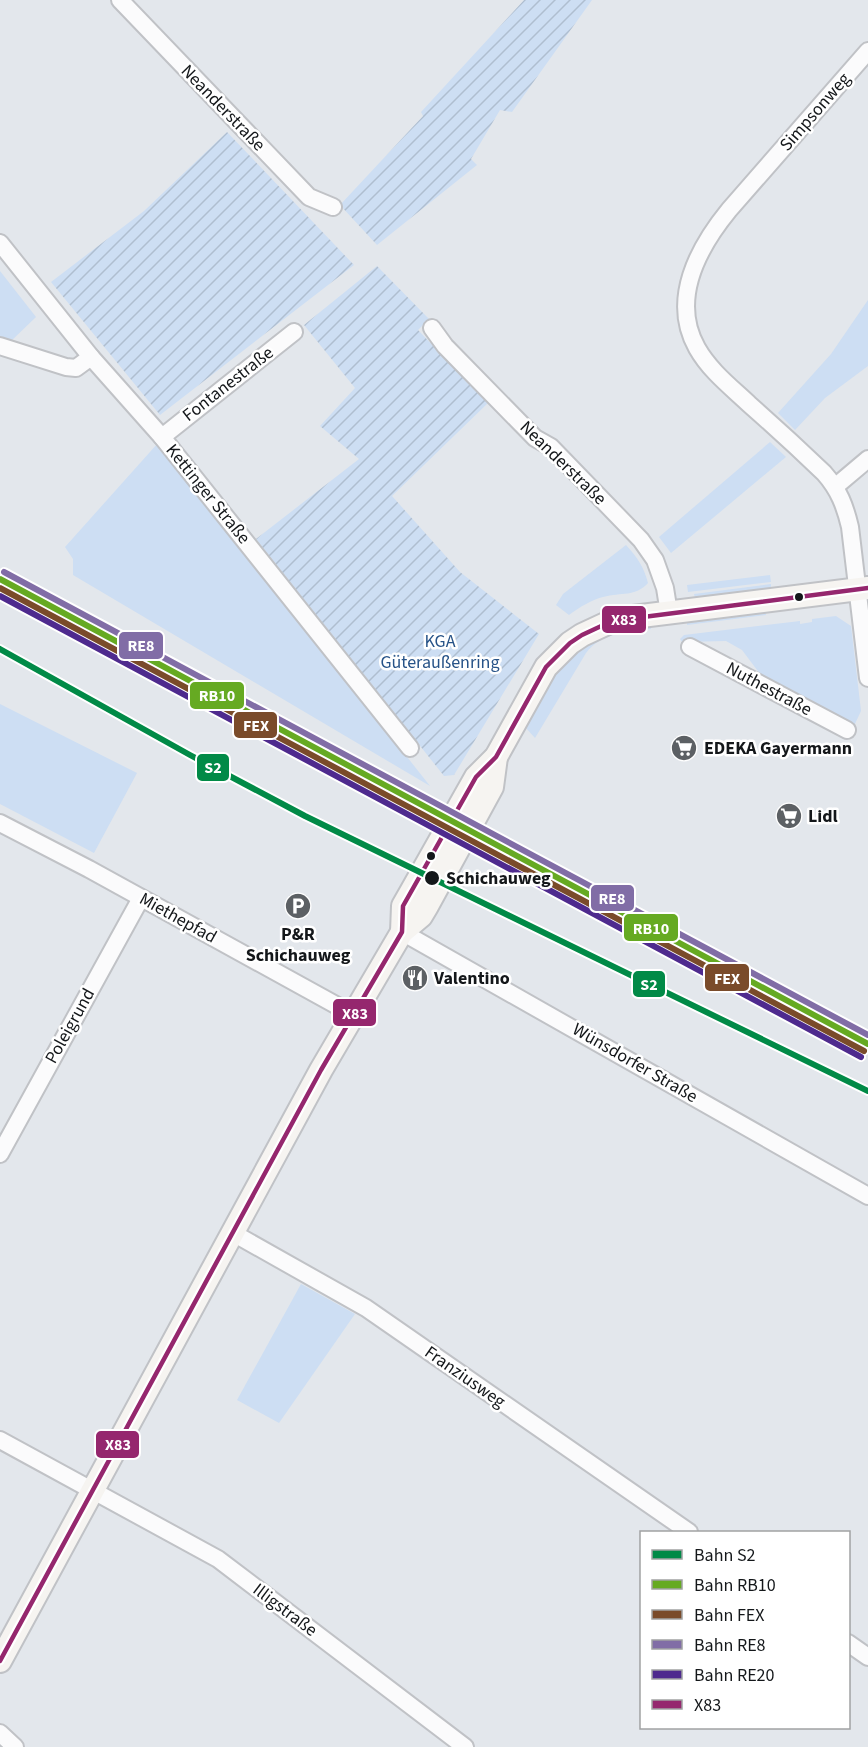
<svg xmlns="http://www.w3.org/2000/svg" width="868" height="1747" font-family="'Source Sans 3',sans-serif">
	<style>
		.green { fill: #cddef3 }
		.garden { fill: url(#garden-furrows) }
		.lines { fill: none; stroke-linecap: round; stroke-linejoin: round }
		.street-casing { stroke: #c0c2c6; stroke-width: 20 }
		.secondary-casing { stroke: #c0c2c6; stroke-width: 26 }
		.street { stroke: #fbfbfc; stroke-width: 16 }
		.secondary { stroke: #f6f4f1; stroke-width: 22 }
		.bus-1-casing { stroke: #fff; stroke-width: 9 }
		.bus-1 { stroke: #95276e; stroke-width: 4.5 }
		.rail-1-casing { stroke: #fff; stroke-width: 10 }
		.rail-2-casing { stroke: #fff; stroke-width: 10 }
		.rail-3-casing { stroke: #fff; stroke-width: 10 }
		.rail-4-casing { stroke: #fff; stroke-width: 10 }
		.rail-5-casing { stroke: #fff; stroke-width: 10 }
		.rail-1 { stroke: #018a47; stroke-width: 6 }
		.rail-2 { stroke: #6a2; stroke-width: 6 }
		.rail-3 { stroke: #7a4b2a; stroke-width: 6 }
		.rail-4 { stroke: #816da6; stroke-width: 6 }
		.rail-5 { stroke: #4e2a8e; stroke-width: 6 }
		.bus-dot { fill: #14171a; stroke: #fff; stroke-width: 2 }
		.labels { text-anchor: middle; dominant-baseline: central; stroke-width: 5; stroke-linejoin: round; paint-order: stroke }
		.street-label { font-size: 18px; fill: #14171a; stroke: #fff }
		.park-label { font-size: 18px; fill: #275388; stroke: #fff }
		.poi-label { font-size: 18px; font-weight: bold; fill: #14171a; stroke: #fff; text-anchor: start }
		.stop-label { font-size: 18px; font-weight: bold; fill: #14171a; stroke: #fff; text-anchor: start }
		.line-badge { stroke: #fff; stroke-width: 2 }
		.badge-label { font-size: 16px; text-anchor: middle; font-weight: bold; fill: #fff }
	</style>
	<defs>
		<pattern id="garden-furrows" width="10" height="10" patternUnits="userSpaceOnUse" patternTransform="scale(1.5)"><rect width="10" height="10" fill="#cddef3"/><path d="M-1 1l2-2M0 10L10 0M9 11l2-2" fill="none" stroke="#afbed0"/></pattern>
	</defs>
	<rect width="100%" height="100%" fill="#e3e7ec"/>
	<!-- green -->
	<g class="green">
		<path d="M0,271L36,317L10,342L0,338Z"/>
		<path d="M868,300V366L825,398L795,430L778,413L831,354Z"/>
		<path d="M770,442L786,457L671,553L659,537Z"/>
		<path d="M158,443L172,459L430,786L73,575V559L65,547Z"/>
		<path d="M626,545C637,557 644,567 648,583C635,597 622,592 603,597C591,600 580,607 569,615L556,605L563,594Z"/>
		<path d="M770,575L771,582L688,592L687,585Z"/>
		<path d="M771,584V589L695,598L694,594Z"/>
		<path d="M765,611L766,615L687,625V621Z"/>
		<path d="M836,616L851,626L861,711L853,728L766,682L742,650L726,641L682,642L680,639L684,635L800,621V624L812,622V619Z"/>
		<path d="M651,625V629C628,632 602,632 586,653L535,738L526,728C545,685 570,643 619,630C629,628 640,627 651,625Z"/>
		<path d="M0,704L137,773L94,853L0,804Z"/>
		<path d="M301,1284L355,1314L279,1423L237,1400Z"/>
	</g>
	<!-- garden -->
	<g class="garden">
		<path d="M524,0H592L512,112L500,110L471,159L477,165L377,245L340,205L423,116L421,112Z"/>
		<path d="M227,132L354,265L160,415L51,282L144,211Z"/>
		<path d="M377,266L429,319L418,330L488,403L392,496L460,572L539,634L454,775L444,776L256,539L359,459L320,426L355,388L304,325Z"/>
	</g>
	<g class="lines">
		<!-- street casing -->
		<g class="street-casing">
			<g id="street">
				<path d="M120,0L309,197L333,207"/>
				<path d="M868,51L729,210C698,248 670,300 697,348C710,371 731,387 750,405C775,427 800,450 824,473C839,490 845,506 850,527L868,678"/>
				<path d="M0,243L91,357L162,437L410,748"/>
				<path d="M432,328L445,346L535,438L551,447L641,540L655,560L665,588L669,613"/>
				<path d="M0,346L66,367L76,368L91,357"/>
				<path d="M162,437L294,332"/>
				<path d="M836,486L868,459"/>
				<path d="M690,647L847,730"/>
				<path d="M0,823L89,869L354,1015"/>
				<path d="M402,932L868,1196"/>
				<path d="M0,1154L141,898"/>
				<path d="M233,1233L366,1308L689,1532"/>
				<path d="M0,1440L218,1559L465,1747"/>
				<path d="M848,1643L868,1657"/>
				<path d="M0,1733L15,1747"/>
			</g>
		</g>
		<!-- secondary casing -->
		<g class="secondary-casing">
			<g id="secondary">
				<path d="M402,932L403,906L411,892L476,777L496,757L546,667L570,643L582,635L612,621L633,617L868,588"/>
				<path d="M0,1661L321,1070L402,932L421,916L427,906L492,787L496,757"/>
			</g>
		</g>
		<!-- street -->
		<use href="#street" class="street"/>
		<!-- secondary -->
		<use href="#secondary" class="secondary"/>
		<!-- bus-1 casing -->
		<g class="bus-1-casing">
			<path id="bus-1" d="M0,1661L321,1070L402,932L403,906L476,777L496,757L546,667L570,643L582,635L612,621L868,588"/>
		</g>
		<!-- bus-1 -->
		<use href="#bus-1" class="bus-1"/>
		<!-- rail-1 casing -->
		<g class="rail-1-casing">
			<path id="rail-1" d="M0,649L190,755L305,816L868,1091"/>
		</g>
		<!-- rail-2 casing -->
		<g class="rail-2-casing">
			<path id="rail-2" d="M0,579L868,1044"/>
		</g>
		<!-- rail-3 casing -->
		<g class="rail-3-casing">
			<path id="rail-3" d="M0,588L864,1051"/>
		</g>
		<!-- rail-4 casing -->
		<g class="rail-4-casing">
			<path id="rail-4" d="M4,572L868,1035"/>
		</g>
		<!-- rail-5 casing -->
		<g class="rail-5-casing">
			<path id="rail-5" d="M0,596L861,1057"/>
		</g>
		<!-- rail-1 -->
		<use href="#rail-1" class="rail-1"/>
		<!-- rail-2 -->
		<use href="#rail-2" class="rail-2"/>
		<!-- rail-3 -->
		<use href="#rail-3" class="rail-3"/>
		<!-- rail-4 -->
		<use href="#rail-4" class="rail-4"/>
		<!-- rail-5 -->
		<use href="#rail-5" class="rail-5"/>
	</g>
	<!-- icons -->
	<defs>
		<g id="supermarket-disc" transform="scale(1.35)"><circle r="9.5" fill="#5c6064" stroke="#fff"/><path d="M-6-5.5h2.5l.6 2H6L4.5 2H-2.5L-4.4-4H-6ZM-1.5 3.2a1.3 1.3 0 1 0 .1 0ZM3 3.2a1.3 1.3 0 1 0 .1 0Z" fill="#fff"/></g>
		<g id="parking-disc" transform="scale(1.35)"><circle r="9.5" fill="#5c6064" stroke="#fff"/><path d="M-3.5-5.5H1a3.5 3.5 0 0 1 0 7H-1V5.5H-3.5ZM-1-3.4V-.6H.8a1.4 1.4 0 0 0 0-2.8Z" fill="#fff"/></g>
		<g id="restaurant-disc" transform="scale(1.35)"><circle r="9.5" fill="#5c6064" stroke="#fff"/><path d="M-5-6h1v4h1v-4h1v4h1v-4h1v5L-1.5 .5V6h-2V.5L-5-1ZM5-6V6H3V1.5H1.5Q1.5-4 5-6Z" fill="#fff"/></g>
	</defs>
	<g fill-rule="evenodd">
		<use href="#supermarket-disc" x="684" y="748"/>
		<use href="#supermarket-disc" x="789" y="816"/>
		<use href="#parking-disc" x="298" y="906"/>
		<use href="#restaurant-disc" x="415" y="978"/>
	</g>
	<!-- markers -->
	<g class="bus-dot">
		<circle cx="799" cy="597" r="5"/>
		<circle cx="431" cy="856" r="5"/>
		<circle cx="432" cy="878" r="8"/>
	</g>
	<g class="labels">
		<!-- street labels -->
		<g class="street-label">
			<text transform="translate(223 108) rotate(46)">Neanderstraße</text>
			<text transform="translate(815 112) rotate(-49)">Simpsonweg</text>
			<text transform="translate(228 384) rotate(-38)">Fontanestraße</text>
			<text transform="translate(563 463) rotate(44)">Neanderstraße</text>
			<text transform="translate(208 494) rotate(51)">Kettinger Straße</text>
			<text transform="translate(769 689) rotate(28)">Nuthestraße</text>
			<text transform="translate(178 918) rotate(29)">Miethepfad</text>
			<text transform="translate(70 1026) rotate(-61)">Poleigrund</text>
			<text transform="translate(635 1063) rotate(30)">Wünsdorfer Straße</text>
			<text transform="translate(465 1377) rotate(35)">Franziusweg</text>
			<text transform="translate(285 1610) rotate(37)">Illigstraße</text>
		</g>
		<!-- park labels -->
		<g class="park-label">
			<text x="440" y="641">KGA<tspan x="440" dy="21">Güteraußenring</tspan></text>
		</g>
		<!-- poi labels -->
		<g class="poi-label">
			<text x="704" y="748">EDEKA Gayermann</text>
			<text x="808" y="816">Lidl</text>
			<text x="298" y="934" text-anchor="middle">P&amp;R<tspan x="298" dy="21">Schichauweg</tspan></text>
			<text x="434" y="978">Valentino</text>
		</g>
		<!-- stop labels -->
		<g class="stop-label">
			<text x="446" y="878">Schichauweg</text>
		</g>
	</g>
	<g class="line-badge">
		<rect x="601" y="605" width="46" height="29" rx="6" fill="#95276e"/>
		<rect x="118" y="631" width="46" height="29" rx="6" fill="#816da6"/>
		<rect x="189" y="681" width="56" height="29" rx="6" fill="#6a2"/>
		<rect x="233" y="711" width="45" height="28" rx="6" fill="#7a4b2a"/>
		<rect x="196" y="753" width="34" height="29" rx="6" fill="#018a47"/>
		<rect x="590" y="884" width="45" height="28" rx="6" fill="#816da6"/>
		<rect x="623" y="913" width="56" height="29" rx="6" fill="#6a2"/>
		<rect x="704" y="963" width="46" height="29" rx="6" fill="#7a4b2a"/>
		<rect x="632" y="970" width="34" height="28" rx="6" fill="#018a47"/>
		<rect x="332" y="998" width="45" height="29" rx="6" fill="#95276e"/>
		<rect x="95" y="1430" width="45" height="29" rx="6" fill="#95276e"/>
	</g>
	<g class="badge-label">
		<text x="624" y="625">X83</text>
		<text x="141" y="651">RE8</text>
		<text x="217" y="701">RB10</text>
		<text x="256" y="731">FEX</text>
		<text x="213" y="773">S2</text>
		<text x="612" y="904">RE8</text>
		<text x="651" y="934">RB10</text>
		<text x="727" y="984">FEX</text>
		<text x="649" y="990">S2</text>
		<text x="355" y="1019">X83</text>
		<text x="118" y="1450">X83</text>
	</g>
	<!-- legend -->
	<rect x="640" y="1531" width="210" height="198" fill="#ffffff" stroke="#a1a2a3" stroke-width="1.5"/>
	<rect x="652" y="1550" width="30" height="9" fill="#018a47" stroke="#a1a2a3" stroke-width="1.5"/>
	<text x="694" y="1561" font-size="18" fill="#14171a">Bahn S2</text>
	<rect x="652" y="1580" width="30" height="9" fill="#66aa22" stroke="#a1a2a3" stroke-width="1.5"/>
	<text x="694" y="1591" font-size="18" fill="#14171a">Bahn RB10</text>
	<rect x="652" y="1610" width="30" height="9" fill="#7a4b2a" stroke="#a1a2a3" stroke-width="1.5"/>
	<text x="694" y="1621" font-size="18" fill="#14171a">Bahn FEX</text>
	<rect x="652" y="1640" width="30" height="9" fill="#816da6" stroke="#a1a2a3" stroke-width="1.5"/>
	<text x="694" y="1651" font-size="18" fill="#14171a">Bahn RE8</text>
	<rect x="652" y="1670" width="30" height="9" fill="#4e2a8e" stroke="#a1a2a3" stroke-width="1.5"/>
	<text x="694" y="1681" font-size="18" fill="#14171a">Bahn RE20</text>
	<rect x="652" y="1700" width="30" height="9" fill="#95276e" stroke="#a1a2a3" stroke-width="1.5"/>
	<text x="694" y="1711" font-size="18" fill="#14171a">X83</text>
</svg>
